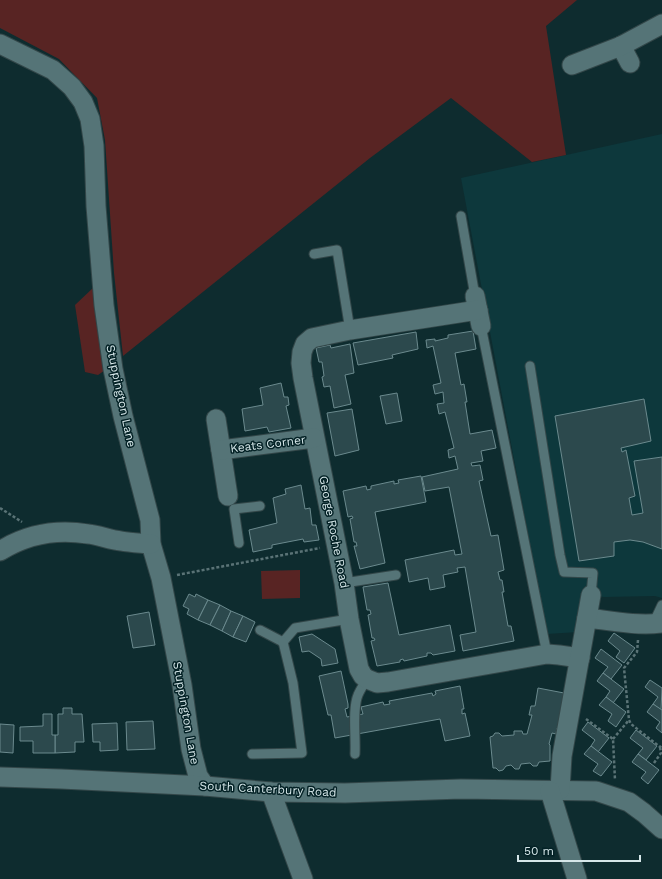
<svg xmlns="http://www.w3.org/2000/svg" width="662" height="879" font-family="'Work Sans',sans-serif">
	<style>
		.built { fill: #0d383c }
		.green { fill: #582423 }
		.building { fill: #2c494d; stroke: #6b8a8e }
		.lines { fill: none; stroke-linecap: round; stroke-linejoin: round }
		.lane-casing { stroke: #334749; stroke-width: 11 }
		.street-casing { stroke: #334749; stroke-width: 21 }
		.path { stroke: #5a7376; stroke-width: 2.5; stroke-dasharray: 3 2; stroke-linecap: butt }
		.lane { stroke: #557477; stroke-width: 9 }
		.street { stroke: #557477; stroke-width: 19 }
		.labels { text-anchor: middle; dominant-baseline: central; stroke-width: 3; stroke-linejoin: round; paint-order: stroke }
		.street-label { font-size: 12px; fill: #d6e7e9; stroke: #042226 }
	</style>
	<rect width="100%" height="100%" fill="#0e2c2f"/>
	<!-- built -->
	<path class="built" d="M662,134V598L655,596L604,597L584,594L578,632L547,634L461,178Z"/>
	<!-- green -->
	<g class="green">
		<path d="M0,0H577L546,26L566,155L532,162L451,98L370,158L123,356L114,273L105,140L97,98L59,59L0,28Z"/>
		<path d="M94,287L108,368L98,375L85,372L75,305Z"/>
		<path d="M300,570V598L262,599L261,571Z"/>
	</g>
	<!-- building -->
	<g class="building">
		<path d="M473,331L476,349L455,353L461,385L464,384L467,402H465L470,434L492,430L496,448L481,451L483,461L471,463L472,466L480,465L483,480L479,481L491,536L498,535L504,570L498,572L500,580H502L504,592H502L508,626H511L514,641L463,651L460,635L476,632L465,567L457,568L458,572L443,575L445,587L430,590L428,578L409,582L405,560L454,550L455,555L462,554L449,487L425,491L422,477L458,469L455,456L449,458L448,450L454,448L445,412L439,414L437,404L444,403L443,392L435,394L433,385L441,383L433,346L427,348L426,340L435,339V341L448,338V335Z"/>
		<path d="M416,332L418,349L392,355L393,358L358,365L353,343Z"/>
		<path d="M350,344L354,373L345,375L351,404L334,408L330,386L324,387L322,377L324,376L322,362H319L316,348L330,345L331,348Z"/>
		<path d="M281,383L284,397H288L289,405L286,406L291,428L269,432L267,427L245,431L242,409L263,405L260,388Z"/>
		<path d="M397,393L402,421L386,424L380,396Z"/>
		<path d="M644,399L651,441L621,448L622,452L626,450L635,496L629,498L632,515L643,513L634,461L662,457V549L643,542L630,540L614,542V556L579,561L555,416Z"/>
		<path d="M352,409L359,450L335,456L327,413Z"/>
		<path d="M421,476L426,502L375,512L385,563L360,569L354,546H357L356,542H354L350,519L353,518L352,516L348,517L343,491L366,486L367,490L371,489V486L394,481V484L399,483L398,480Z"/>
		<path d="M301,485L305,509L310,508L312,525H316L319,540L304,542L303,539L272,545V548L253,552L249,530L277,523L273,498L286,494L285,489Z"/>
		<path d="M388,583L399,635L450,625L455,651L433,655L431,653H427V656L404,661L403,659L400,660V662L377,666L371,641L375,640L374,638H372L368,615L371,614L370,610H367L363,587Z"/>
		<path d="M189,594L195,597L196,594L208,600L198,620L187,614L189,609L183,606Z"/>
		<path d="M208,600L220,605L210,625L198,620Z"/>
		<path d="M220,605L231,611L222,631L210,625Z"/>
		<path d="M231,611L243,616L233,637L222,631Z"/>
		<path d="M149,612L155,645L133,648L127,616Z"/>
		<path d="M243,616L255,622L246,642L233,637Z"/>
		<path d="M614,633L635,648L624,663L616,657L620,651L608,641Z"/>
		<path d="M312,634L335,649L338,663L322,666L321,659L309,651L302,652L299,637Z"/>
		<path d="M601,649L622,665L611,679L603,673L608,667L595,658Z"/>
		<path d="M341,671L348,704V708L345,709L347,717L363,714L361,707L383,702L384,705L390,704L389,701L432,693L433,696L436,694L435,691L460,686L464,709H462V714L465,713L470,736L445,741L440,719L335,738L331,715H328L319,676Z"/>
		<path d="M603,673L624,689L613,703L606,697L610,691L597,681Z"/>
		<path d="M650,680L662,688L661,710L653,704L658,697L645,687Z"/>
		<path d="M538,688L564,693L558,728H557L556,734L552,733L549,744L550,745V761L539,762L537,766H533L530,763L521,764L519,769H515L511,765L506,766L503,770L499,771L496,768H493L490,737L493,736L495,733H499L502,736L514,735V731H522L523,734H527L532,715H529L531,706H535Z"/>
		<path d="M606,697L626,712L616,727L608,721L612,714L599,705Z"/>
		<path d="M653,704L662,710V733L656,728L660,722L647,712Z"/>
		<path d="M63,708H72V714H82L84,742H75V752L55,753V735H58V714H63Z"/>
		<path d="M43,714H52V735H55V753H33V741H20V727L43,726Z"/>
		<path d="M153,721L155,749L127,750L126,722Z"/>
		<path d="M588,722L609,738L598,752L591,746L595,740L582,730Z"/>
		<path d="M117,723L118,750L100,751V742H93L92,724Z"/>
		<path d="M0,724L14,725L13,753L0,752Z"/>
		<path d="M636,730L657,746L646,760L638,754L643,748L630,738Z"/>
		<path d="M591,746L612,762L601,776L593,771L598,764L584,754Z"/>
		<path d="M638,754L659,770L648,784L641,778L646,772L632,762Z"/>
	</g>
	<g class="lines">
		<!-- lane casing -->
		<g class="lane-casing">
			<g id="lane">
				<path d="M461,216L475,296"/>
				<path d="M314,254L337,250L350,330"/>
				<path d="M481,326L547,654"/>
				<path d="M530,366L560,555L564,572L593,573L591,595"/>
				<path d="M239,543L234,509L260,506"/>
				<path d="M344,583L396,575"/>
				<path d="M653,624L662,605"/>
				<path d="M260,630L283,642L295,628L349,619"/>
				<path d="M252,754L302,753L293,683L283,642"/>
				<path d="M355,754C356,738 352,709 358,695C360,690 364,684 367,679"/>
			</g>
		</g>
		<!-- street casing -->
		<g class="street-casing">
			<g id="street">
				<path d="M0,44L53,70L72,87L83,102L90,119L94,146L96,206L104,305L113,369L123,416L150,520L151,544L161,578L182,685L191,749L198,776L205,786"/>
				<path d="M621,46L630,63"/>
				<path d="M572,65L621,46L662,24"/>
				<path d="M475,296L481,326"/>
				<path d="M478,310L350,330L312,338L305,344L302,352L301,363L303,378L344,583L349,619L359,669L363,676L367,679L377,683L388,682L547,654L559,655L580,658"/>
				<path d="M216,419L228,496"/>
				<path d="M221,450L314,438"/>
				<path d="M0,551C27,534 57,529 88,534C99,535 110,540 121,541C131,543 141,543 151,544"/>
				<path d="M587,618C612,621 637,626 662,623"/>
				<path d="M0,777L61,779L205,786L271,792L345,793L461,789L596,791L629,802L644,813L662,829"/>
				<path d="M560,790L562,756L591,595"/>
				<path d="M550,791L577,879"/>
				<path d="M271,792L303,879"/>
			</g>
		</g>
		<!-- path -->
		<g class="path">
			<path d="M0,508L22,522"/>
			<path d="M177,575L320,548"/>
			<path d="M638,640L637,652L624,668L629,720L631,724L660,747L662,744"/>
			<path d="M586,719L613,739L615,780"/>
			<path d="M613,739L629,720"/>
			<path d="M654,763L661,753L660,747"/>
		</g>
		<!-- lane -->
		<use href="#lane" class="lane"/>
		<!-- street -->
		<use href="#street" class="street"/>
	</g>
	<g class="labels">
		<!-- street labels -->
		<g class="street-label">
			<text transform="translate(121 396) rotate(78)">Stuppington Lane</text>
			<text transform="translate(268 444) rotate(-7)">Keats Corner</text>
			<text transform="translate(334 532) rotate(79)">George Roche Road</text>
			<text transform="translate(186 713) rotate(80)">Stuppington Lane</text>
			<text transform="translate(268 789) rotate(3)">South Canterbury Road</text>
		</g>
	</g>
	<!-- scale -->
	<path d="M518 855v6h122v-6" fill="none" stroke="#d6e7e9" stroke-width="2"/>
	<text x="524" y="855" font-size="12" fill="#d6e7e9" stroke="#042226" stroke-width="3" paint-order="stroke">50 m</text>
</svg>
